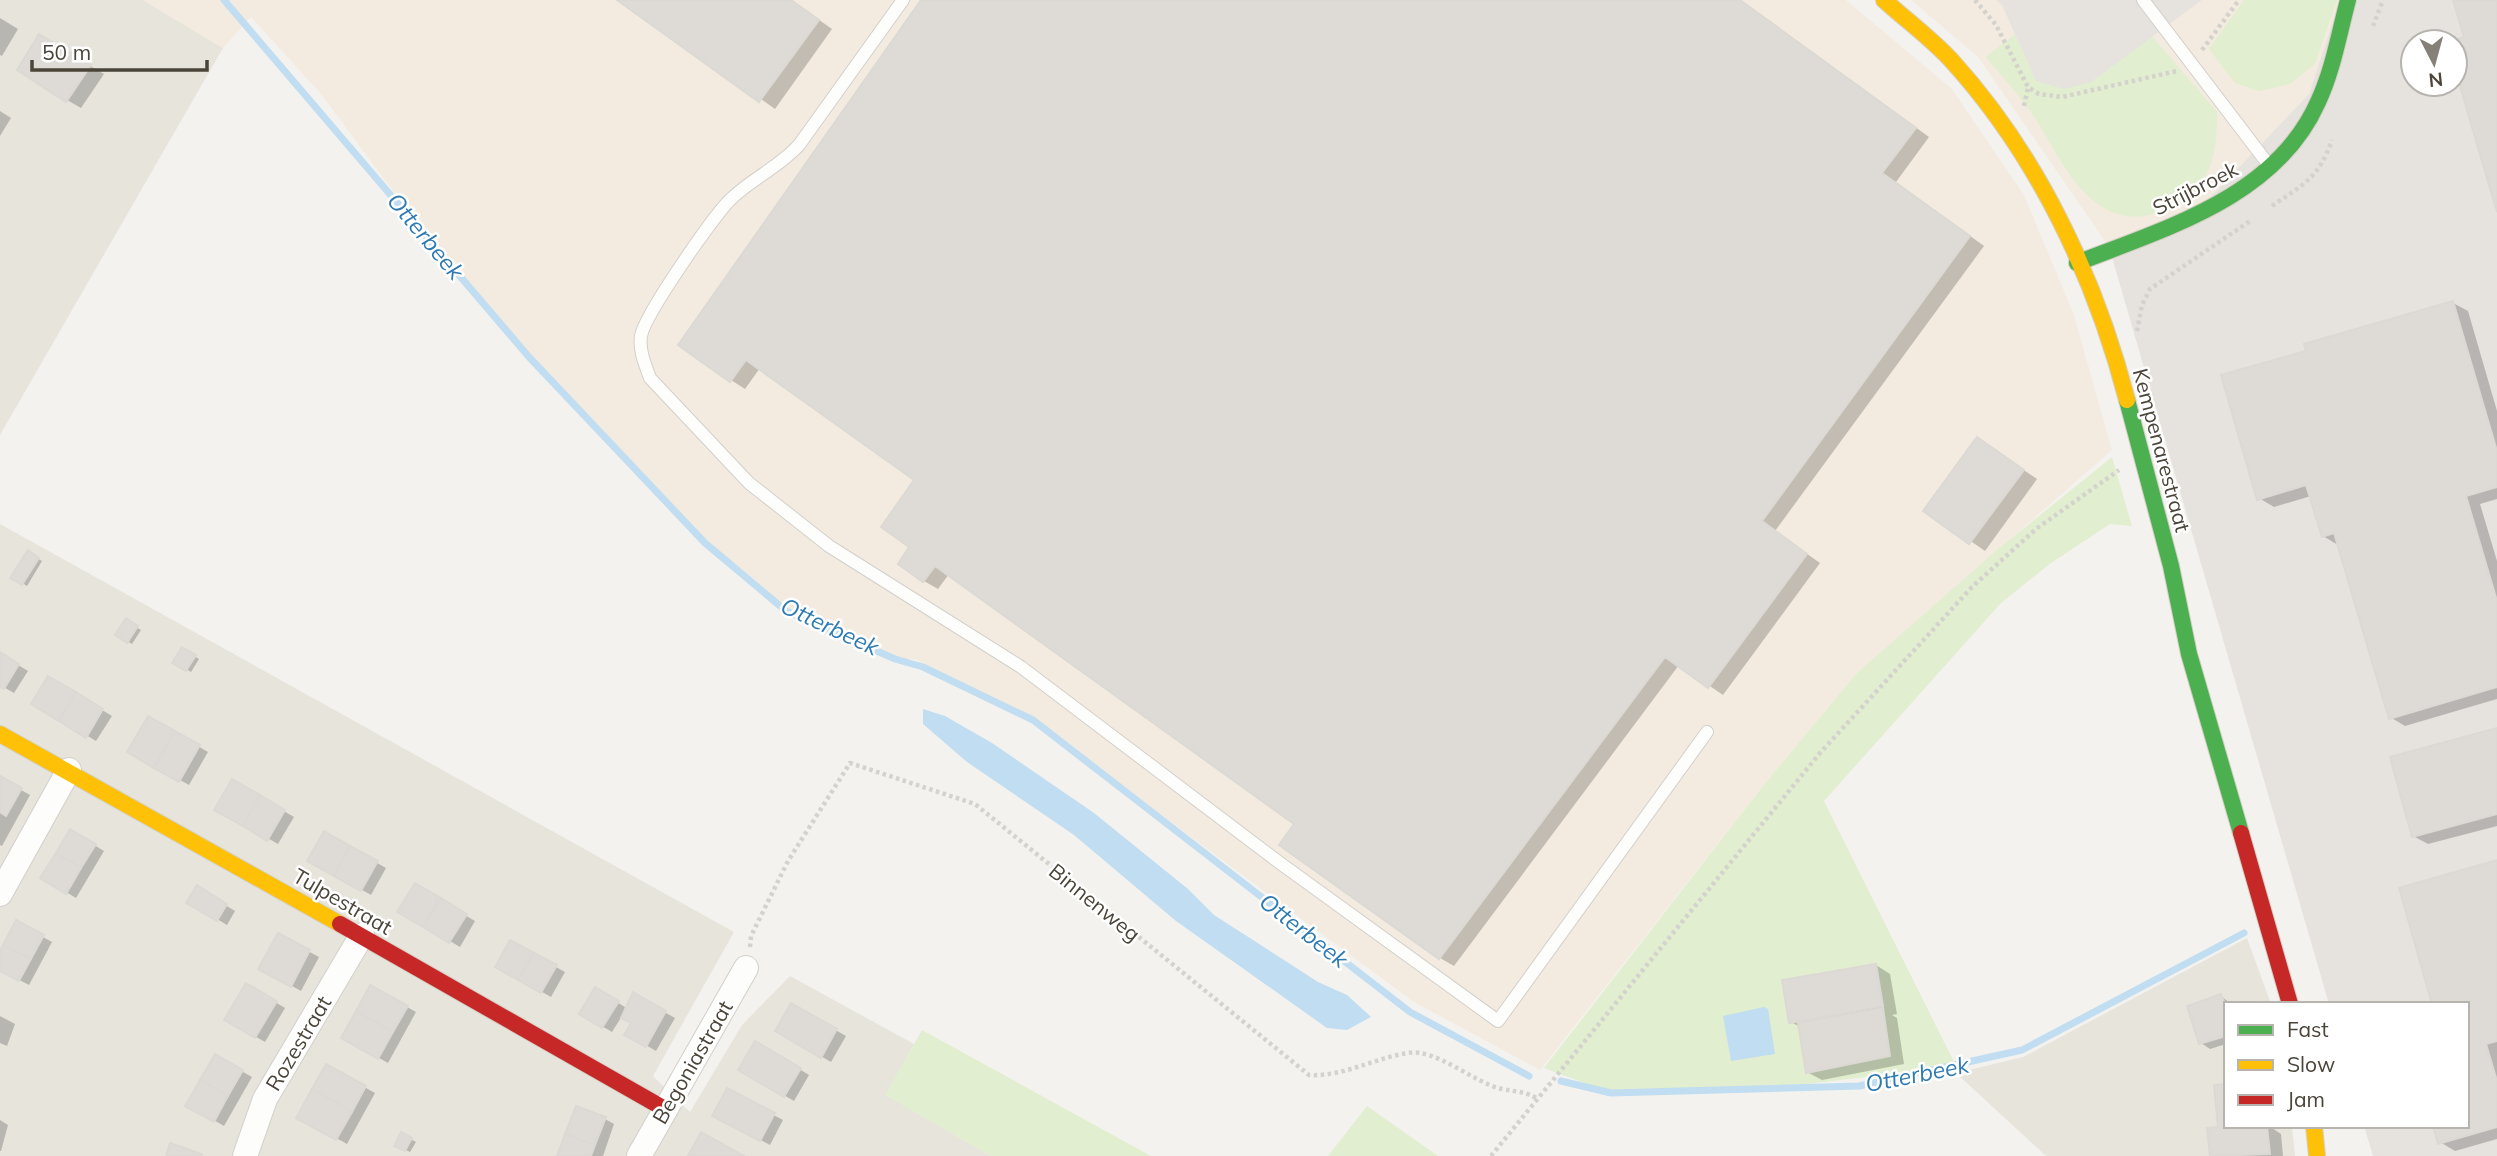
<svg xmlns="http://www.w3.org/2000/svg" width="2497" height="1156" font-family="Mulish,sans-serif">
	<style>
		.residential { fill: #e7e4dc }
		.commercial { fill: #f3ebdf }
		.industrial { fill: #e6e2de; fill-rule: evenodd }
		.green { fill: #e1eecf }
		.parking { fill: #e6e3df }
		.water { fill: #c0ddf1 }
		.shadow { fill: #0003 }
		.lines { fill: none; stroke-linecap: round; stroke-linejoin: round }
		.stream { stroke: #c0ddf1; stroke-width: 7 }
		.building { fill: #dedbd6; stroke: #dcd9d4; stroke-width: 2 }
		.lane-casing { stroke: #d2d0cb; stroke-width: 14 }
		.street-casing { stroke: #d2d0cb; stroke-width: 26 }
		.fast-casing { stroke: #d3cfc5; stroke-width: 18 }
		.slow-casing { stroke: #d3cfc5; stroke-width: 18 }
		.jam-casing { stroke: #d3cfc5; stroke-width: 18 }
		.path { stroke: #d3d2cc; stroke-width: 4.5; stroke-dasharray: 3.5 3.5; stroke-linecap: butt }
		.lane { stroke: #fdfdfc; stroke-width: 12 }
		.street { stroke: #fdfdfc; stroke-width: 24 }
		.fast { stroke: #4caf50; stroke-width: 16 }
		.slow { stroke: #ffc107; stroke-width: 16 }
		.jam { stroke: #c62828; stroke-width: 16 }
		.labels { text-anchor: middle; dominant-baseline: central; stroke-width: 5; stroke-linejoin: round; paint-order: stroke }
		.street-label { font-size: 21px; fill: #4b4439; stroke: #fff }
		.water-label { font-size: 23px; font-style: italic; fill: #2e7ab2; stroke: #fff }
	</style>
	<rect width="100%" height="100%" fill="#f4f2ee"/>
	<!-- residential -->
	<g class="residential">
		<path d="M0,0H143L223,48L0,435Z"/>
		<path d="M0,524L734,932L653,1076L690,1112L742,1025L790,976L914,1044L886,1095L991,1156H0Z"/>
		<path d="M2247,938L2271,1004H2226V1126H2292L2295,1156H2046L1956,1073L2023,1057Z"/>
	</g>
	<!-- commercial -->
	<g class="commercial">
		<path d="M143,0H1846L1952,89L2024,195L2074,315L2112,450L1856,674L1763,786L1540,1070L1414,1002L1033,720L915,659H895L786,611L705,543L529,357L433,245L321,94L251,17L223,48Z"/>
		<path d="M1911,0H2340L2309,94L2200,208L2109,247L1978,57Z"/>
	</g>
	<!-- industrial -->
	<path class="industrial" d="M2340,0H2497V1156H2373L2364,1126H2467V1004H2329L2109,247L2200,208L2309,94ZM2413,42H2455V84H2413Z"/>
	<!-- green -->
	<g class="green">
		<path d="M2244,0H2337L2315,64L2290,84L2259,91L2235,83L2209,49Z"/>
		<path d="M2015,34L2036,81L2091,82L2152,36L2217,112C2217,150 2212,183 2180,206C2172,212 2159,213 2149,215C2088,228 2060,156 2033,115C2019,95 2002,76 1986,57Z"/>
		<path d="M2112,457L2132,526L2110,524L2051,563L2001,603L1824,801L1954,1062L1935,1069L1807,1084L1611,1093L1544,1068L1763,786L1856,674L1998,549Z"/>
		<path d="M922,1030L1151,1156H991L885,1095Z"/>
		<path d="M1367,1106L1438,1156H1328Z"/>
	</g>
	<!-- parking -->
	<path class="parking" d="M1996,0H2202L2091,82L2064,89L2036,81L2002,5Z"/>
	<!-- water -->
	<g class="water">
		<path d="M923,709L945,716L992,743L1094,813L1188,889L1214,915L1318,982L1347,995L1371,1017L1347,1030L1327,1028L1176,921L1074,835L967,762L923,724Z"/>
		<path d="M1764,1007L1768,1009L1775,1054L1731,1061L1723,1016Z"/>
	</g>
	<!-- shadow -->
	<g class="shadow">
		<path d="M620,0H791L832,29L775,109Z"/>
		<path d="M923,0H1740L1929,137L1896,182L1984,246L1775,531L1820,563L1723,695L1679,665L1454,966L1440,958L1297,824L949,574L938,589L924,581L911,546L916,479L760,368L745,389L731,380Z"/>
		<path d="M0,18L18,29L2,56L0,55Z"/>
		<path d="M40,37L104,74L81,108L67,100Z"/>
		<path d="M0,111L11,118L0,136Z"/>
		<path d="M2453,303L2468,311L2497,411V499L2480,504L2497,561V699L2405,726L2390,717L2338,545L2323,536L2311,496L2274,507L2259,498L2308,352Z"/>
		<path d="M1978,439L2037,479L1985,551L1926,510Z"/>
		<path d="M28,553L42,561L27,586L13,577Z"/>
		<path d="M126,621L141,630L132,644L117,635Z"/>
		<path d="M182,649L199,659L191,672L174,662Z"/>
		<path d="M0,654L28,671L14,693L0,685Z"/>
		<path d="M49,678L112,716L96,741L34,704Z"/>
		<path d="M149,718L208,752L189,785L130,752Z"/>
		<path d="M2497,730V826L2428,844L2413,836Z"/>
		<path d="M0,778L30,795L2,846L0,845Z"/>
		<path d="M232,781L294,817L278,844L216,809Z"/>
		<path d="M71,831L104,851L76,898L43,878Z"/>
		<path d="M324,833L386,868L371,895L309,860Z"/>
		<path d="M2497,862V1139L2455,1151L2440,1142L2467,1126Z"/>
		<path d="M415,886L475,921L460,947L400,911Z"/>
		<path d="M197,888L235,911L227,925L189,902Z"/>
		<path d="M17,923L52,942L29,985L0,970V955Z"/>
		<path d="M278,935L319,957L301,991L260,968Z"/>
		<path d="M511,942L565,972L551,997L497,967Z"/>
		<path d="M1876,965L1890,974L1897,1014L1892,1015L1897,1018L1904,1064L1822,1080L1807,1072L1800,1027L1791,1022Z"/>
		<path d="M247,985L285,1008L265,1042L227,1020Z"/>
		<path d="M371,987L416,1012L388,1063L343,1038Z"/>
		<path d="M596,989L628,1009L634,995L675,1018L656,1051L627,1034L633,1023L622,1016L612,1032L581,1014Z"/>
		<path d="M2221,996L2231,1004H2226V1044L2210,1049L2201,1043Z"/>
		<path d="M792,1005L846,1036L831,1062L777,1031Z"/>
		<path d="M0,1016L15,1024L7,1046L0,1043Z"/>
		<path d="M756,1043L809,1075L794,1101L740,1070Z"/>
		<path d="M215,1056L252,1077L224,1126L188,1105Z"/>
		<path d="M327,1066L375,1093L347,1144L298,1117Z"/>
		<path d="M728,1091L783,1120L770,1145L715,1116Z"/>
		<path d="M605,1119L614,1124L603,1156H559Z"/>
		<path d="M0,1120L8,1125L1,1151H0Z"/>
		<path d="M2226,1126H2269L2281,1134L2283,1156H2211L2209,1129Z"/>
		<path d="M402,1134L416,1142L410,1152L396,1145Z"/>
	</g>
	<g class="lines">
		<!-- stream -->
		<g class="stream">
			<path d="M224,0L529,357L705,543L786,611L895,659L923,667L1033,720L1410,1012L1529,1076"/>
			<path d="M1561,1081L1611,1093L1859,1086L2022,1050L2244,933"/>
		</g>
	</g>
	<!-- building -->
	<g class="building">
		<path d="M617,0H791L819,20L759,102Z"/>
		<path d="M921,0H1740L1916,128L1882,173L1970,236L1762,521L1807,554L1708,688L1665,657L1439,959L1279,845L1294,824L935,566L923,582L898,564L909,547L881,527L914,480L746,360L730,382L678,345Z"/>
		<path d="M2453,0H2497V212L2455,69V42H2447L2464,37Z"/>
		<path d="M39,34L91,65L66,102L17,70Z"/>
		<path d="M2453,301L2497,451V487L2466,496L2497,601V687L2389,719L2334,533L2322,537L2306,485L2257,500L2221,375L2306,351L2304,344Z"/>
		<path d="M1977,437L2024,470L1969,544L1923,511Z"/>
		<path d="M28,550L39,558L22,585L10,578Z"/>
		<path d="M126,618L138,626L127,643L115,635Z"/>
		<path d="M182,647L196,655L186,671L172,663Z"/>
		<path d="M0,652L19,664L4,689L0,687Z"/>
		<path d="M48,676L76,692L59,721L31,704Z"/>
		<path d="M76,692L103,709L86,738L59,721Z"/>
		<path d="M148,716L175,731L154,768L127,752Z"/>
		<path d="M2497,728V814L2412,837L2390,757Z"/>
		<path d="M175,731L200,745L179,782L154,768Z"/>
		<path d="M0,776L22,788L6,816L0,812Z"/>
		<path d="M232,779L260,795L243,826L214,810Z"/>
		<path d="M260,795L285,810L267,841L243,826Z"/>
		<path d="M70,829L96,844L81,868L56,853Z"/>
		<path d="M324,831L350,846L334,876L307,861Z"/>
		<path d="M350,846L378,861L361,891L334,876Z"/>
		<path d="M56,853L81,868L66,894L40,878Z"/>
		<path d="M2497,860V1041L2486,1044L2497,1081V1127L2438,1144L2433,1126H2467V1004H2432L2399,888Z"/>
		<path d="M415,883L441,898L423,927L397,912Z"/>
		<path d="M197,885L227,904L217,921L186,903Z"/>
		<path d="M441,898L467,914L449,943L423,927Z"/>
		<path d="M16,920L44,935L31,959L3,945Z"/>
		<path d="M278,933L310,950L291,987L258,969Z"/>
		<path d="M510,940L534,953L518,980L495,967Z"/>
		<path d="M3,945L31,959L19,981L0,971V951Z"/>
		<path d="M534,953L557,965L541,993L518,980Z"/>
		<path d="M1876,964L1883,1006L1789,1023L1782,980Z"/>
		<path d="M246,983L277,1001L255,1038L224,1020Z"/>
		<path d="M370,985L408,1006L393,1032L356,1011Z"/>
		<path d="M595,987L619,1001L602,1028L579,1014Z"/>
		<path d="M633,992L666,1011L646,1047L624,1035L631,1023L621,1018Z"/>
		<path d="M2221,994L2226,1007V1036L2199,1044L2187,1006Z"/>
		<path d="M791,1003L837,1029L821,1058L775,1031Z"/>
		<path d="M1883,1008L1890,1056L1806,1073L1798,1023Z"/>
		<path d="M356,1011L393,1032L378,1059L341,1038Z"/>
		<path d="M755,1041L801,1068L784,1097L738,1070Z"/>
		<path d="M215,1054L243,1070L228,1096L200,1080Z"/>
		<path d="M326,1064L366,1086L352,1112L312,1089Z"/>
		<path d="M200,1080L228,1096L214,1122L185,1106Z"/>
		<path d="M2226,1084V1126H2267L2270,1154L2210,1156L2207,1128L2218,1127L2214,1085Z"/>
		<path d="M727,1088L775,1113L760,1141L712,1116Z"/>
		<path d="M312,1089L352,1112L336,1140L296,1118Z"/>
		<path d="M576,1106L606,1117L595,1145L565,1134Z"/>
		<path d="M401,1132L412,1138L405,1151L394,1146Z"/>
		<path d="M701,1132L744,1156H688Z"/>
		<path d="M565,1134L595,1145L591,1156H557Z"/>
		<path d="M170,1143L202,1154L201,1156H166Z"/>
	</g>
	<g class="lines">
		<!-- lane casing -->
		<g class="lane-casing">
			<g id="lane">
				<path d="M903,0L799,145C779,167 753,178 732,198C715,213 644,316 641,336C639,351 645,364 650,378L749,483L829,546L1021,667L1280,863L1498,1021L1707,732"/>
				<path d="M2143,0L2268,164"/>
			</g>
		</g>
		<!-- street casing -->
		<g class="street-casing">
			<g id="street">
				<path d="M0,894L69,770"/>
				<path d="M245,1156L265,1099L362,935"/>
				<path d="M639,1156L746,968"/>
			</g>
		</g>
		<!-- fast casing -->
		<g class="fast-casing">
			<g id="fast">
				<path d="M2077,263C2166,228 2276,197 2318,102C2333,70 2339,34 2348,0"/>
				<path d="M2127,400L2171,566L2189,654L2241,833"/>
			</g>
		</g>
		<!-- slow casing -->
		<g class="slow-casing">
			<g id="slow">
				<path d="M1884,0C1906,20 1932,39 1952,61C2038,156 2095,277 2127,400"/>
				<path d="M0,734L340,924"/>
				<path d="M2314,1126L2317,1156"/>
			</g>
		</g>
		<!-- jam casing -->
		<g class="jam-casing">
			<g id="jam">
				<path d="M2241,833L2290,1004"/>
				<path d="M340,924L663,1108"/>
			</g>
		</g>
		<!-- path -->
		<g class="path">
			<path d="M1975,0L1996,25L2028,87L2039,94L2062,97L2177,71"/>
			<path d="M2373,26L2383,0"/>
			<path d="M2202,50L2239,0"/>
			<path d="M2024,106L2028,87"/>
			<path d="M2272,206C2305,183 2318,179 2332,140"/>
			<path d="M2137,331L2142,305L2150,289L2250,221"/>
			<path d="M750,947L751,936L788,861L850,763L975,804L1309,1075C1343,1077 1374,1058 1408,1053C1436,1048 1474,1083 1502,1089C1516,1092 1525,1091 1538,1099"/>
			<path d="M1491,1156L1820,753L1972,587L2036,529L2119,470"/>
		</g>
		<!-- lane -->
		<use href="#lane" class="lane"/>
		<!-- street -->
		<use href="#street" class="street"/>
		<!-- fast -->
		<use href="#fast" class="fast"/>
		<!-- slow -->
		<use href="#slow" class="slow"/>
		<!-- jam -->
		<use href="#jam" class="jam"/>
	</g>
	<g class="labels">
		<!-- street labels -->
		<g class="street-label">
			<text transform="translate(2195 188) rotate(-27)">Strijbroek</text>
			<text transform="translate(2162 450) rotate(75)">Kempenarestraat</text>
			<text transform="translate(343 901) rotate(30)">Tulpestraat</text>
			<text transform="translate(1095 902) rotate(39)">Binnenweg</text>
			<text transform="translate(298 1043) rotate(-59)">Rozestraat</text>
			<text transform="translate(692 1062) rotate(-60)">Begoniastraat</text>
		</g>
		<!-- water labels -->
		<g class="water-label">
			<text transform="translate(426 236) rotate(50)">Otterbeek</text>
			<text transform="translate(830 626) rotate(25)">Otterbeek</text>
			<text transform="translate(1304 930) rotate(38)">Otterbeek</text>
			<text transform="translate(1917 1074) rotate(-11)">Otterbeek</text>
		</g>
	</g>
	<!-- legend -->
	<rect x="2224" y="1002" width="245" height="126" fill="#ffffff" stroke="#b7b4b0" stroke-width="2"/>
	<rect x="2238" y="1025" width="35" height="10" fill="#4caf50" stroke="#b7b4b0" stroke-width="2"/>
	<text x="2287" y="1037" font-size="21" fill="#4b4439">Fast</text>
	<rect x="2238" y="1060" width="35" height="10" fill="#ffc107" stroke="#b7b4b0" stroke-width="2"/>
	<text x="2287" y="1072" font-size="21" fill="#4b4439">Slow</text>
	<rect x="2238" y="1095" width="35" height="10" fill="#c62828" stroke="#b7b4b0" stroke-width="2"/>
	<text x="2287" y="1107" font-size="21" fill="#4b4439">Jam</text>
	<!-- north arrow -->
	<g transform="translate(2434 63) rotate(174)"><circle r="33" fill="#ffffff" stroke="#b7b4b0" stroke-width="2"/>
	<path d="M0-5L12 26L0 18L-12 26Z" fill="#868178"/>
	<text y="-10" font-size="19" font-weight="bold" text-anchor="middle" fill="#4b4439">N</text>
	</g>
	<!-- scale -->
	<path d="M32 60v10h175v-10" fill="none" stroke="#4b4439" stroke-width="3.5"/>
	<text x="42" y="60" font-size="21" fill="#4b4439" stroke="#ffffff" stroke-width="5" paint-order="stroke">50 m</text>
</svg>
